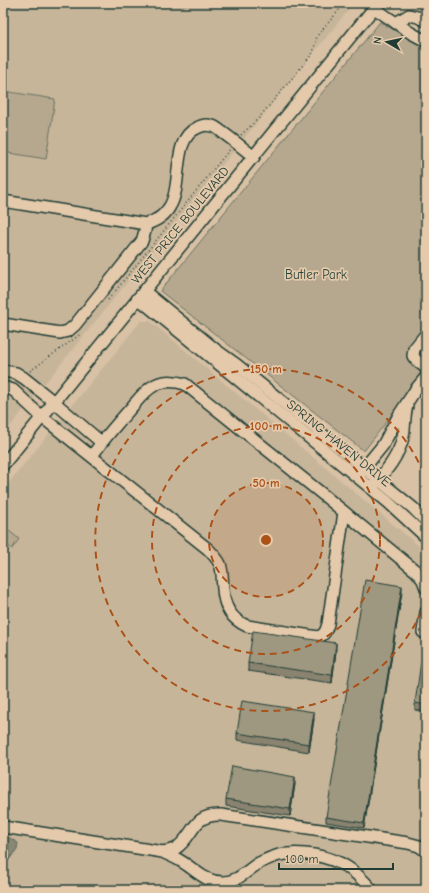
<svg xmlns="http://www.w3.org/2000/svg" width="429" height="893" font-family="'Comic Neue',sans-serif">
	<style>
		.built { fill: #c7b59a }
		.green { fill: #b6a88f; stroke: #6a7262 }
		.water { fill: #878773; stroke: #5d695a }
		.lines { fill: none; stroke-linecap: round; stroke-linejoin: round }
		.minor-casing { stroke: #1f3d34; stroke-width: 14 }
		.path { stroke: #1f3d34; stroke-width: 1.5; stroke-dasharray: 1 3; stroke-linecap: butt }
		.minor { stroke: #e4c9ab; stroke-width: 11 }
		.wall { fill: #89836f; stroke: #1f3d34 }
		.shaded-wall { fill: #6f6a5a; stroke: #1f3d34 }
		.building { fill: #9f9881; stroke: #1f3d34 }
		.ring { fill: none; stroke: #ac5118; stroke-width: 2; stroke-dasharray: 7 5 }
		.labels { text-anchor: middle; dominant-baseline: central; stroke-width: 3.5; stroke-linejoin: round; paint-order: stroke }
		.street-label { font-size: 13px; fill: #1f3d34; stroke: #e4c9ab }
		.park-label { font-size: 13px; fill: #274239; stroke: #e4c9ab }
		.centre { fill: #ac5118; stroke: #e4c9ab; stroke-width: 2 }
		.ring-label { font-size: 12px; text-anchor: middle; font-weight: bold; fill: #ac5118; stroke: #e4c9ab; stroke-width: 3.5; stroke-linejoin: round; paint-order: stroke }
	</style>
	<rect width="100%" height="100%" fill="#d8c1a4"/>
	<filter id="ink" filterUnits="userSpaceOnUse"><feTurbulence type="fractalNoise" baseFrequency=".025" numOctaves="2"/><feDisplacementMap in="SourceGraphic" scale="8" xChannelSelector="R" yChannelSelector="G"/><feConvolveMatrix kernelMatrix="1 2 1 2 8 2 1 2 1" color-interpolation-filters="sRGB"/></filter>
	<g filter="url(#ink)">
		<!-- built -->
		<g class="built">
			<path d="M3,3H354L3,435Z"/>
			<path d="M141,321H150L426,552V890H3V490Z"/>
		</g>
		<!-- green -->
		<g class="green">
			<path d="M380,22L426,48V370L364,451L160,291Z"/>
			<path d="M3,91L55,99L46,159L3,152Z"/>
			<path d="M3,526L19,539L12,549L3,542Z"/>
		</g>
		<!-- water -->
		<path class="water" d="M3,837L10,838L18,843L17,849L3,868Z"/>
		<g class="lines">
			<!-- minor casing -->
			<g class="minor-casing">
				<g id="minor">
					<path d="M374,8L411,33L426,41"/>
					<path d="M396,23L409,15L418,17L426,21"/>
					<path d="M3,201L146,224C156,221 165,216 170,206C183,186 171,139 197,128C202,125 206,124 212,126C215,126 219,130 222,132C233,140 243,148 254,157"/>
					<path d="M144,291L216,350L237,365L364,468L413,508L426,521"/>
					<path d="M138,298L388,502L426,537"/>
					<path d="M3,324L60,333L68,331L75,325L142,241L145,231L146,224"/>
					<path d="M426,334L414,349L413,356L416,360L426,368"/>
					<path d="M3,371L16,373L24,378L54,402L101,442"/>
					<path d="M3,387L13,390L42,417L208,549C213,554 217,558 220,564C223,572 222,581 223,589C224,607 231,619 247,626L318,637C325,635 326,630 328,624L344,512"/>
					<path d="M92,456C104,438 117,424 131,408C138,400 145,390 155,385C165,380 175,381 185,384L321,493L417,572L423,580L426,588"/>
					<path d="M3,465L378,3"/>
					<path d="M360,473L383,445L399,415L416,389L426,377"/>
					<path d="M374,485C386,471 399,456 403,437C405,427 404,416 407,406"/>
					<path d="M423,632L426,612"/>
					<path d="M3,827L163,852C168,855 174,857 179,860C194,868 204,882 222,882C237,883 247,870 259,863C265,860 272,857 279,855C301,851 327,855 347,867C357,873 364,881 372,890"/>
					<path d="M163,852C166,851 171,851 175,849C195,836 191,814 221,815L408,843L419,846L426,851"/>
				</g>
			</g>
			<!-- path -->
			<g class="path">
				<path d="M241,135L258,119L313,53L317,36L345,3"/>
				<path d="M108,300L230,149"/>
				<path d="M30,371L78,336L80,334"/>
			</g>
			<!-- minor -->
			<use href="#minor" class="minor"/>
		</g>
		<!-- wall -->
		<g class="wall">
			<path d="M402,592L364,828L326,822V817Z"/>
			<path d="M336,651L332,683L248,671V663Z"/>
			<path d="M426,663V712L415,710V703Z"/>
			<path d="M314,719L309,752L237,740V733Z"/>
			<path d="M295,784L290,816L226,806V799Z"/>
		</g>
		<!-- shaded-wall -->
		<g class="shaded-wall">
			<path d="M402,586V592L364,828V823Z"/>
			<path d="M336,643V651L332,683V675Z"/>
			<path d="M314,712V719L309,752V744Z"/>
			<path d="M295,777V784L290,816V809Z"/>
		</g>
		<!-- building -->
		<g class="building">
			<path d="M365,580L402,586L364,823L326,817Z"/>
			<path d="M253,631L336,643L332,675L248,663Z"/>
			<path d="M421,662L426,663V705L415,703Z"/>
			<path d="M242,701L314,712L309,744L237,733Z"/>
			<path d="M232,766L295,777L290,809L226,799Z"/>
		</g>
	</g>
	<!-- distance rings -->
	<circle cx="266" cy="540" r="57" fill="#ac5118" fill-opacity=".12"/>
	<g class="ring">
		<circle cx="266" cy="540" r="57"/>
		<circle cx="266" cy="540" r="114"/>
		<path d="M426 601A171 171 0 1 1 426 479"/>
	</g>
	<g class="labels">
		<!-- street labels -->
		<g class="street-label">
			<text transform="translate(180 225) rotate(-51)">WEST PRICE BOULEVARD</text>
			<text transform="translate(339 443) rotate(39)">SPRING HAVEN DRIVE</text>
		</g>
		<!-- park labels -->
		<g class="park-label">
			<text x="316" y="274">Butler Park</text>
		</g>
	</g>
	<circle cx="266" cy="540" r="6" class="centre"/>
	<g class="ring-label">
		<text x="266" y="373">150 m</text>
		<text x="266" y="430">100 m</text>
		<text x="266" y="487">50 m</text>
	</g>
	<!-- margin -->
	<rect width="429" height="893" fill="none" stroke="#e4c9ab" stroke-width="16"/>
	<rect x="8" y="8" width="413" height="877" fill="none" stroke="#1f3d34" stroke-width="1.5" filter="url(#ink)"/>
	<!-- north arrow -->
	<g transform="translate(387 42) rotate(279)" stroke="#e4c9ab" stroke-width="3" paint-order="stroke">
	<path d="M0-3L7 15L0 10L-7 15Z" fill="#1f3d34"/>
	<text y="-6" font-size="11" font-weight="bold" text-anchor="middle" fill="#1f3d34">N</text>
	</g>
	<!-- scale -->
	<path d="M279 863v6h114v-6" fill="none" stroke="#1f3d34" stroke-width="2"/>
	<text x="285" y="863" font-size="12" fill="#1f3d34" stroke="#e4c9ab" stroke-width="3" paint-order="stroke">100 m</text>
</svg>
